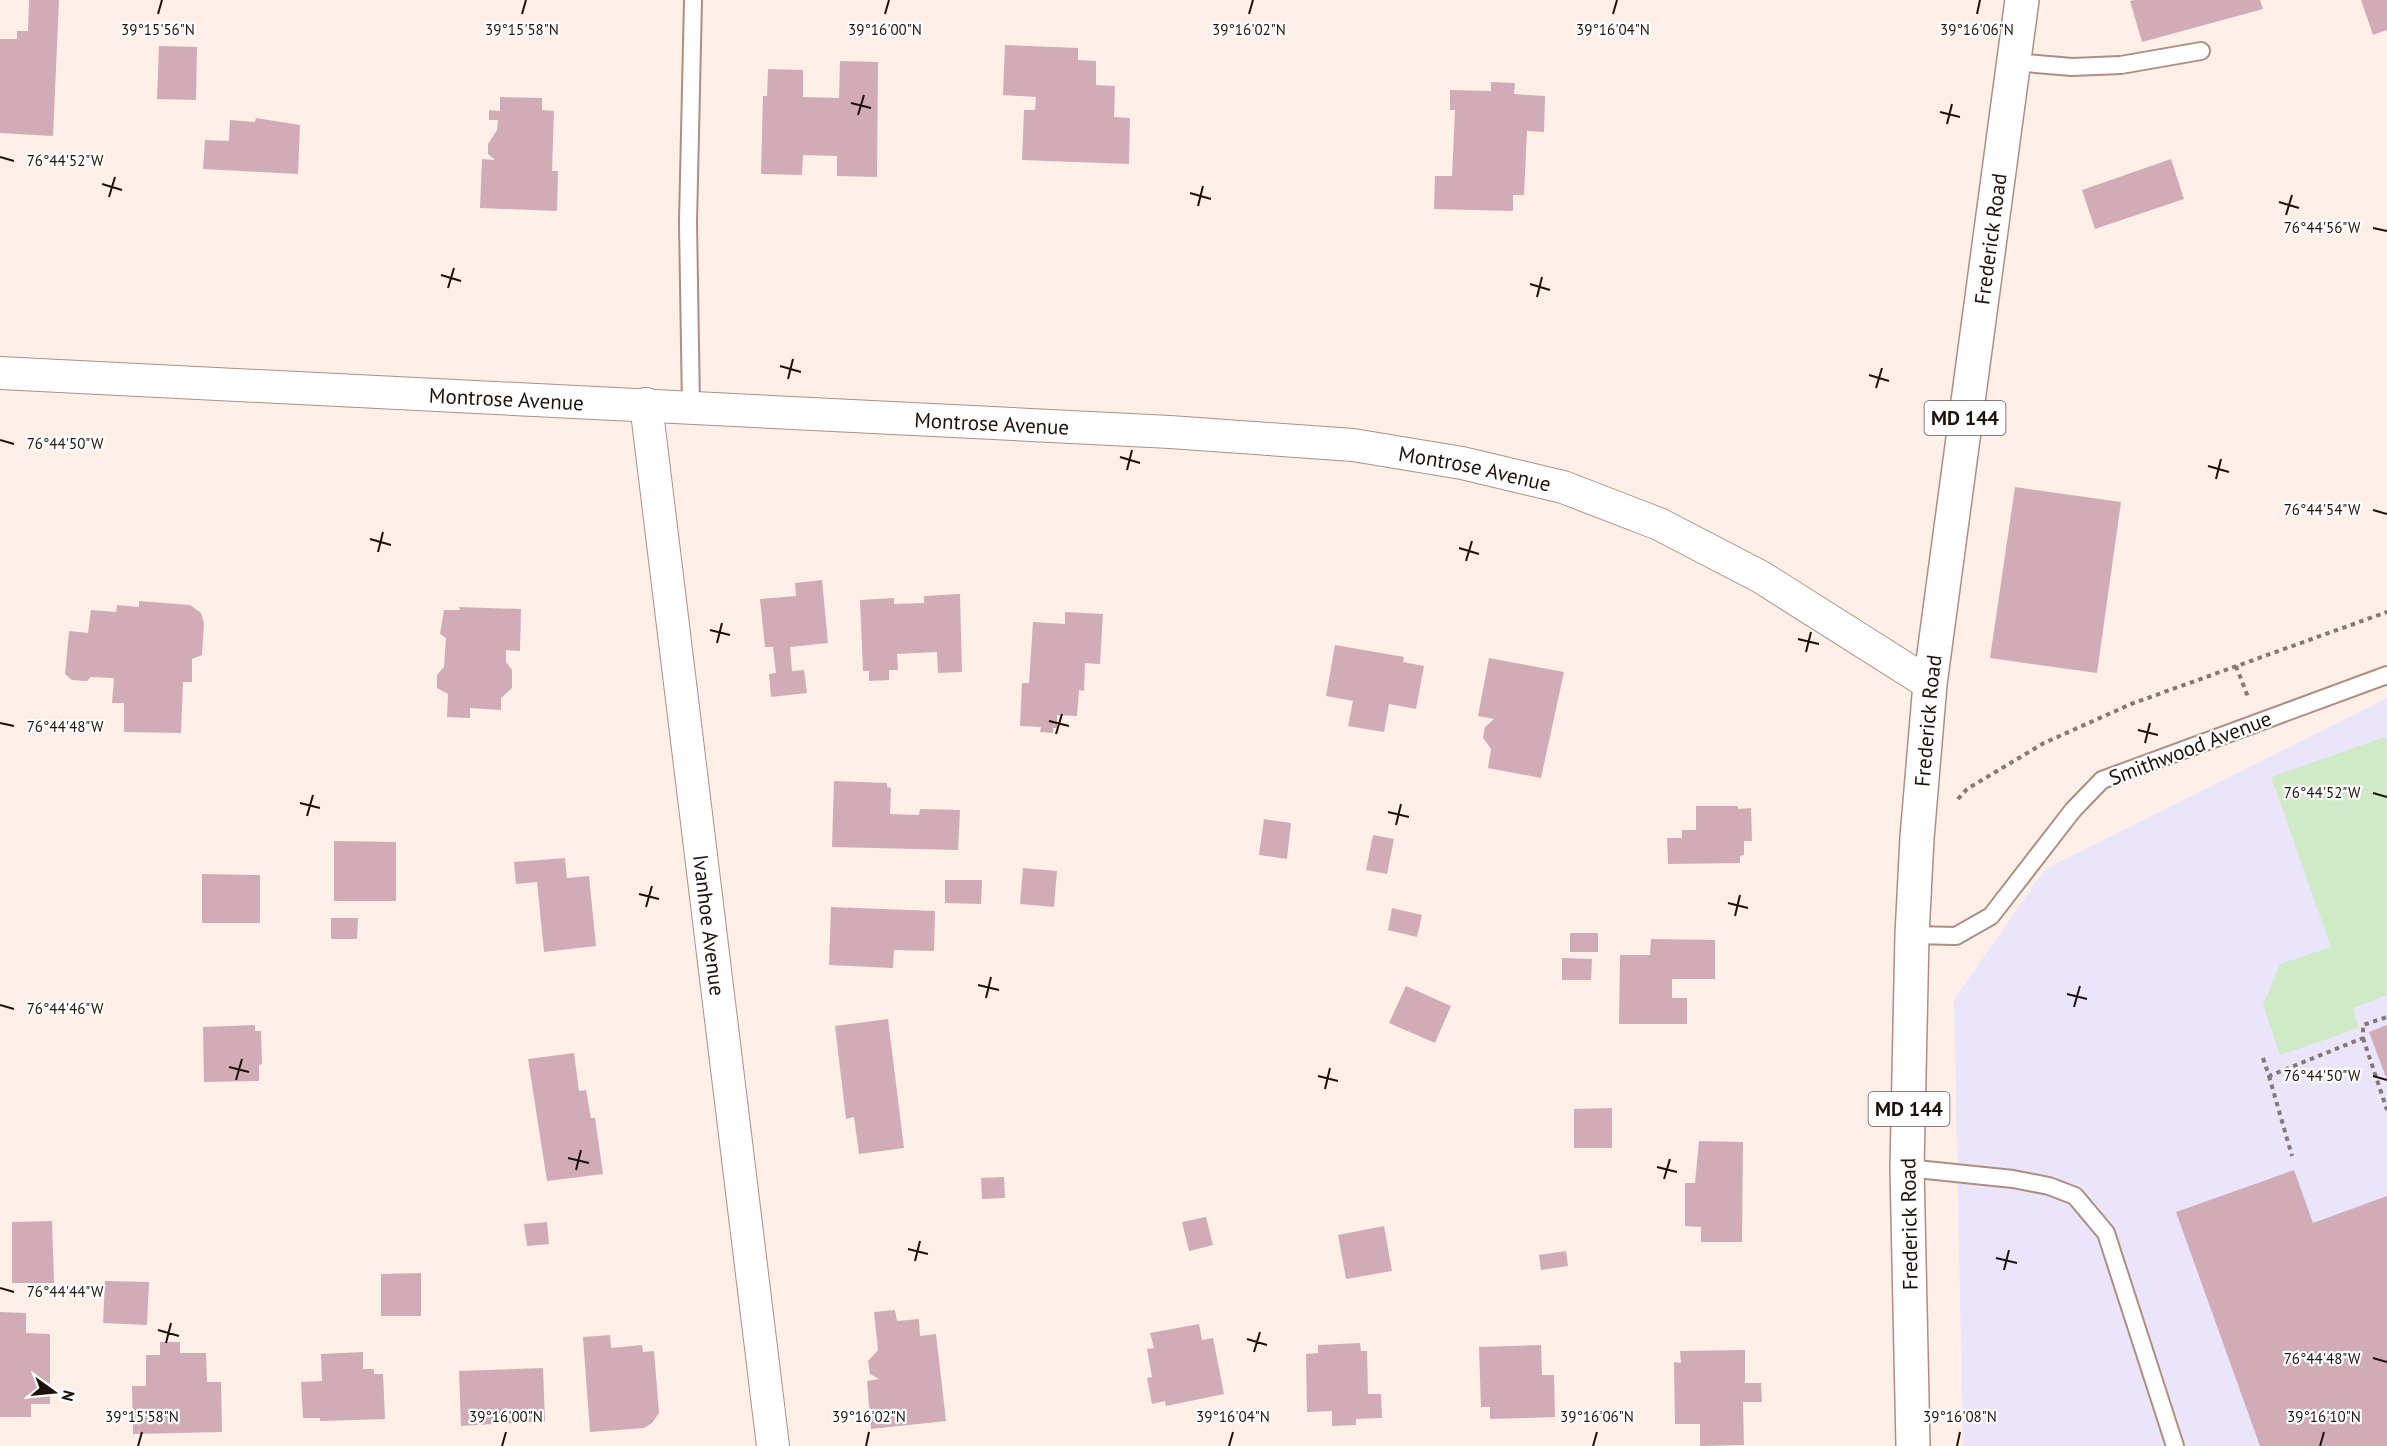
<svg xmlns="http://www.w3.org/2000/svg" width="2387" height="1446" font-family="'PT Sans',sans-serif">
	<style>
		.education { fill: #eae5fb }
		.green { fill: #cfeac6 }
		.building { fill: #d1acb7 }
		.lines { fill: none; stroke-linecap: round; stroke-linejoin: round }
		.lane-casing { stroke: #af8e80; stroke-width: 20 }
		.street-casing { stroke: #af8e80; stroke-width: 34 }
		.primary-casing { stroke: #af8e80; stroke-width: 36 }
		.path { stroke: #867973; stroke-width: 4; stroke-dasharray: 4.5 4.5; stroke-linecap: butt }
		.lane { stroke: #fff; stroke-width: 16 }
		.street { stroke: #fff; stroke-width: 32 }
		.primary { stroke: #fff; stroke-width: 33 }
		.ticks { fill: none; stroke: #1d110c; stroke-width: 2 }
		.labels { text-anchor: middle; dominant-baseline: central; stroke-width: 4.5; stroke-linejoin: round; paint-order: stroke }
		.shield { fill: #fff; stroke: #615855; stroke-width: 1.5 }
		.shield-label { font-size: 20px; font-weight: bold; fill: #1d110c }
		.street-label { font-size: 21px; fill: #1d110c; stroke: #fff }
		.ticks-label { font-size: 15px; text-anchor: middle; fill: #1d110c; stroke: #fff; stroke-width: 4.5; stroke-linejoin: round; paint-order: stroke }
	</style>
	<rect width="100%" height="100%" fill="#feefe9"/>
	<!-- education -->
	<path class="education" d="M2387,698V1446H1963L1954,1000L2045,869Z"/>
	<!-- green -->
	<path class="green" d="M2385,737L2387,742V995L2353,1008L2359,1028L2280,1055L2263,1005L2280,964L2331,947L2271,777Z"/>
	<!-- building -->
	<g class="building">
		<path d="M29,0H59L53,136L0,133V39H17V31H28Z"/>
		<path d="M2135,0H2260L2263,9L2142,42L2130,1Z"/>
		<path d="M2361,0H2387V30L2373,35Z"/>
		<path d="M1005,45L1078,48V60L1096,61V85L1115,86L1114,117L1130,118L1129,164L1022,160L1024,110H1035L1036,97L1003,95Z"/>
		<path d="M159,46L197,47L196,100L157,99Z"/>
		<path d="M840,61L878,62L877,177L837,176V156L803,155L802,175L761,174L763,96H767L768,69L803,70V97L839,98Z"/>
		<path d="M1491,82L1515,83L1514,94L1545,96L1544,132L1527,131L1524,195H1513V211L1434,209L1435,176H1452L1455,110H1450V90L1491,91Z"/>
		<path d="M500,97L542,98V110L554,111L552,171H558L557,211L480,208L482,159L495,160L488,154V144L497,130L498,120H489V110L500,111Z"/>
		<path d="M256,118L300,125L298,174L203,169L205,140L229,141L230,120L255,122Z"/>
		<path d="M2171,159L2184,199L2095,229L2082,190Z"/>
		<path d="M2015,487L2121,502L2097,673L1990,658Z"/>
		<path d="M822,580L828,643L790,647L792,671L804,670L807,693L771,697L769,674L776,673L773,647H765L760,599L796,596L795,583Z"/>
		<path d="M960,594L962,672L938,673L937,652L897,654L898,670H889V680L869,681V671H863L860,600L894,598V604L924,603V596Z"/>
		<path d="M139,601L190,605L201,613L204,623L202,655L192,659V682H183L181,733L124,732V703H112L114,678L91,677L87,681L72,680L65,674L69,631L88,633L91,610L116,612L117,605L139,607Z"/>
		<path d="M459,607L521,609L520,651L506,650V662L512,670V688L501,698V710L470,708V718L447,717L448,694L437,688V675L444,667L446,638L440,634L444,610H460Z"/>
		<path d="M1065,612L1103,614L1100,664L1085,663L1084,691L1079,690L1077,716L1057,715V728H1053V733L1040,732L1041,727L1020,726L1022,683H1029L1033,622L1065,624Z"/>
		<path d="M1335,645L1404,657L1403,662L1424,666L1416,709L1389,704L1384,732L1348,726L1353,701L1326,696Z"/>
		<path d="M1489,658L1564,672L1541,778L1488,768L1491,749L1483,738L1485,727L1494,719L1478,716Z"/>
		<path d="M834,781L887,783V787L891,788L890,814L919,815L920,809L960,810L958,850L832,847Z"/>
		<path d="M1696,806H1738V809L1751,808L1752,841H1744V855L1740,856V863L1668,864L1667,838H1682V830H1696Z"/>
		<path d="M1264,819L1291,823L1287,859L1259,855Z"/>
		<path d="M1373,835L1394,839L1387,874L1366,870Z"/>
		<path d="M334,841L396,842V901H334Z"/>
		<path d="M565,858L567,878L589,876L596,946L544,952L537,882L516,884L514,862Z"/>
		<path d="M1023,868L1057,871L1054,907L1020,904Z"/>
		<path d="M202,874L260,875V923H202Z"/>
		<path d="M945,880H982L981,904L945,903Z"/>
		<path d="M831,907L935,911L934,951L894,950L893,968L829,965Z"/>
		<path d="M1392,908L1422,915L1417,937L1388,930Z"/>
		<path d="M331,918H358L357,939H331Z"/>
		<rect x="1570" y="933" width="28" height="19"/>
		<path d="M1651,939L1715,940V979H1672V998H1687V1024H1619L1620,955H1650Z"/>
		<path d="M1562,958L1592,959L1591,980H1562Z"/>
		<path d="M1406,986L1451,1006L1435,1043L1389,1023Z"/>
		<path d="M888,1019L904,1148L859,1154L854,1117L846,1119L835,1026Z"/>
		<path d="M255,1025V1031H261L262,1064L259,1065V1081L204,1082L203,1027Z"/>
		<path d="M2387,1025V1080L2369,1032Z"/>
		<path d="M574,1053L579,1091L586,1090L591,1118H595L603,1174L547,1181L528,1059Z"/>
		<path d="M1612,1108V1148H1574V1109Z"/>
		<path d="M1699,1141L1743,1142L1742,1242H1701V1227L1685,1226V1183H1695Z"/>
		<path d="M2294,1170L2313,1223L2387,1196V1446H2260L2176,1212Z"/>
		<path d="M1004,1177L1005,1198L982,1199L981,1178Z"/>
		<path d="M1206,1217L1213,1245L1189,1251L1182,1222Z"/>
		<path d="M52,1221L54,1283H12V1222Z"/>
		<path d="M547,1222L549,1244L527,1246L524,1224Z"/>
		<path d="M1384,1226L1392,1271L1346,1279L1338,1235Z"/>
		<path d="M1566,1251L1568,1266L1541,1270L1539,1255Z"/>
		<path d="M421,1273V1316H381V1274Z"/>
		<path d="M105,1281L149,1282L147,1325L103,1323Z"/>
		<path d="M895,1310L897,1321L919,1319L920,1336L936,1334L946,1421L871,1429L867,1381L879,1379L870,1374L868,1361L878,1350L874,1312Z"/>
		<path d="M0,1312L26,1313V1333L50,1334V1404H31V1417H0Z"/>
		<path d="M1199,1324L1202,1340L1213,1338L1224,1394L1166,1406L1165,1401L1152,1404L1147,1378L1152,1377L1147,1349L1154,1348L1150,1333Z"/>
		<path d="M610,1335L611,1348L642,1345L643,1352L654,1351L659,1413L652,1423L644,1428L590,1432L583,1337Z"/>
		<path d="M160,1342H180V1353H206L207,1382H221L222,1432L133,1434L132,1386H146V1355H160Z"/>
		<path d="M1360,1343L1361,1351H1367L1368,1394H1381L1382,1418L1356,1419V1425L1332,1426V1411L1307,1412L1306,1354L1318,1353V1345Z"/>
		<path d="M1541,1345L1542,1375H1554L1555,1417L1490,1419V1407H1481L1479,1347Z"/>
		<path d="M1745,1350V1383H1761L1762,1402H1743L1744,1445L1700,1446V1424H1675L1674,1362L1681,1363L1680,1351Z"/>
		<path d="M363,1352V1369H374V1374H383L385,1419L320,1421V1418H303L301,1382L322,1381L321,1354Z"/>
		<path d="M543,1368L545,1421L461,1426L459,1371Z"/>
	</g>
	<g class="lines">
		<!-- lane casing -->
		<g class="lane-casing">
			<g id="lane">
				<path d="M2013,62L2072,67L2121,65L2201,51"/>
				<path d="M691,407L688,222L693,0"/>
				<path d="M1912,935L1956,936L1991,916L2073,810L2102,780L2387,675"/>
				<path d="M1907,1168L2013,1179L2049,1186L2075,1196L2106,1233L2175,1446"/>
			</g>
		</g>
		<!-- street casing -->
		<g class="street-casing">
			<g id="street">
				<path id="s1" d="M0,373L1170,432L1353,445L1462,463L1563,487L1659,524L1761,577L1930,684"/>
				<path id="s2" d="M646,404L773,1446"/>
			</g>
		</g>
		<!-- primary casing -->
		<g class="primary-casing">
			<g id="primary">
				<path id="s3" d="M1913,1446L1907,1168L1912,935L1917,838L1930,684L2022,0"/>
			</g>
		</g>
		<!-- path -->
		<g class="path">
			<path d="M2236,666L2248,697"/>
			<path d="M1958,799L1967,789L2044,743L2131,704L2387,612"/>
			<path d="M2363,1038L2387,1110"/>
			<path d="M2263,1058L2269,1076L2363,1038V1025L2387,1017"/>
			<path d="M2269,1076L2292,1156"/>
		</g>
		<!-- lane -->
		<use href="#lane" class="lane"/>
		<!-- street -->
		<use href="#street" class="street"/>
		<!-- primary -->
		<use href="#primary" class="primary"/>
	</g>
	<!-- ticks -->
	<path class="ticks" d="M158,14L162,0M522,14L526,0M885,14L889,0M1249,14L1253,0M1613,14L1617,0M1977,14L1980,0M851,103L871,108M1940,112L1960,117M858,115L864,95M1947,124L1952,104M0,157L14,161M102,184L122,190M1190,193L1211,199M109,197L115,177M2279,202L2299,208M1198,206L1203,186M2286,215L2292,195M2373,228L2387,231M441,275L461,281M1530,284L1550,290M448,288L454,268M1537,297L1542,277M780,366L801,372M1869,375L1889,381M788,379L793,359M1876,388L1882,368M0,440L14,444M1120,457L1140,463M2208,466L2229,472M1127,470L1132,450M2216,479L2221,459M2373,510L2387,514M370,539L391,545M1459,548L1479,554M378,552L383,532M1466,561L1472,541M710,630L730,635M1798,639L1819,644M717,643L722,623M1806,652L1811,632M1049,721L1069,726M0,723L14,726M2138,730L2158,735M1056,734L1062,714M2145,743L2150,723M2373,793L2387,797M300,803L320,808M1388,812L1409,817M307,816L313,795M1396,825L1401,804M639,894L659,899M1728,903L1748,908M646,907L652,886M1735,916L1740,895M978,985L999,990M2067,994L2087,999M986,998L991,977M0,1005L14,1009M2074,1007L2080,986M229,1067L249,1072M1318,1076L1338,1081M2373,1076L2387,1080M236,1080L242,1059M1325,1089L1330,1068M568,1158L589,1163M1657,1167L1677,1172M576,1170L581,1150M1664,1179L1670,1159M908,1249L928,1254M1996,1258L2017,1263M915,1261L920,1241M2004,1270L2009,1250M0,1288L14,1292M158,1330L179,1336M1247,1339L1267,1345M166,1343L171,1323M1254,1352L1260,1332M2373,1358L2387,1362M138,1446L142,1432M502,1446L506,1432M866,1446L869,1432M1229,1446L1233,1432M1593,1446L1597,1432M1957,1446L1960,1432M2320,1446L2324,1432"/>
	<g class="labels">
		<!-- shield labels -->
		<g class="shield">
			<rect x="1924.5" y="401" width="81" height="34" rx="4.5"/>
			<rect x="1868.5" y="1092" width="81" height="34" rx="4.5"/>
		</g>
		<g class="shield-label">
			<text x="1965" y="418">MD 144</text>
			<text x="1909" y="1109">MD 144</text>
		</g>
		<!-- street labels -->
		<g class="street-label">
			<text stroke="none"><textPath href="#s3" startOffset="1212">Frederick Road</textPath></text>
			<text stroke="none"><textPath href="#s1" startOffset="507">Montrose Avenue</textPath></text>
			<text stroke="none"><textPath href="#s1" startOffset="993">Montrose Avenue</textPath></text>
			<text stroke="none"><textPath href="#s1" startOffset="1479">Montrose Avenue</textPath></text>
			<text stroke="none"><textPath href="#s3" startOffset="726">Frederick Road</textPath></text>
			<text transform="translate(2190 748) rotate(-21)">Smithwood Avenue</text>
			<text stroke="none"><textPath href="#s2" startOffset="525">Ivanhoe Avenue</textPath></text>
			<text transform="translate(1909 1224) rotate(-91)">Frederick Road</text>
		</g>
	</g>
	<g class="ticks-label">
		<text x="158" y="35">39°15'56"N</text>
		<text x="522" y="35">39°15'58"N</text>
		<text x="885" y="35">39°16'00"N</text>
		<text x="1249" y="35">39°16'02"N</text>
		<text x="1613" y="35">39°16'04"N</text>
		<text x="1977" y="35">39°16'06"N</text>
		<text x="65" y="166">76°44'52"W</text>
		<text x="2322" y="233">76°44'56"W</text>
		<text x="65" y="449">76°44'50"W</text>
		<text x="2322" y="515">76°44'54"W</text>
		<text x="65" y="732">76°44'48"W</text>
		<text x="2322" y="798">76°44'52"W</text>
		<text x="65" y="1014">76°44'46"W</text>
		<text x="2322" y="1081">76°44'50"W</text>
		<text x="65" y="1297">76°44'44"W</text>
		<text x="2322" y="1364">76°44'48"W</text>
		<text x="142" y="1422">39°15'58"N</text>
		<text x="506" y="1422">39°16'00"N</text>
		<text x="869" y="1422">39°16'02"N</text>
		<text x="1233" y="1422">39°16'04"N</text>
		<text x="1597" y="1422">39°16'06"N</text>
		<text x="1960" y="1422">39°16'08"N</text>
		<text x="2324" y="1422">39°16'10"N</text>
	</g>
	<!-- north arrow -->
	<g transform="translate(54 1392) rotate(105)" stroke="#ffffff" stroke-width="4.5" paint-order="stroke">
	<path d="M0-4.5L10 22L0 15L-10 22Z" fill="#1d110c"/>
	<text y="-9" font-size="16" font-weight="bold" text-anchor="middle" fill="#1d110c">N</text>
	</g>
</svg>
